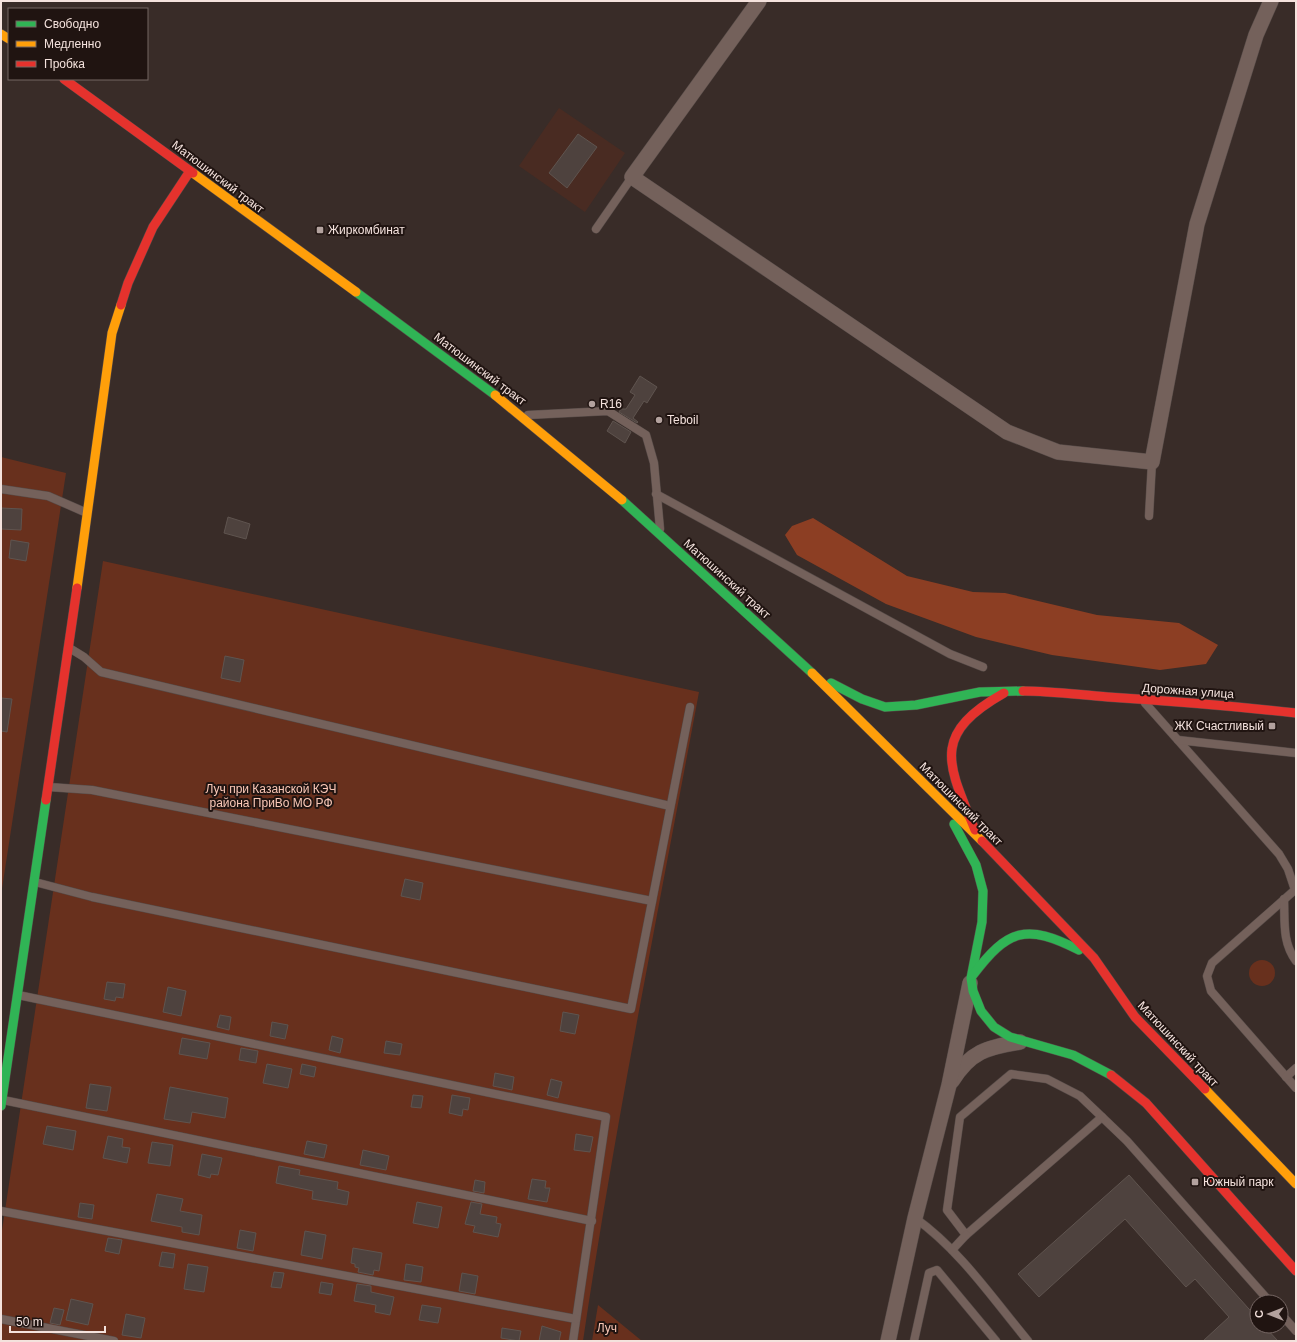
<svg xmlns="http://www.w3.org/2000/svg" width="1297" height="1342" font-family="Arial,sans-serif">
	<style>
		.built { fill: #492b22 }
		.green { fill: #68301d }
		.forest { fill: #8c3e23 }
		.building { fill: #4e423e; stroke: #5f544f }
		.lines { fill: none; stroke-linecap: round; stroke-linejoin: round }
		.lane-casing { stroke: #554a47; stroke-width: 9 }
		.street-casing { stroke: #554a47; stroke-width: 16 }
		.fast-casing { stroke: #554a47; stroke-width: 10 }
		.slow-casing { stroke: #554a47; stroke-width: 10 }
		.jam-casing { stroke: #554a47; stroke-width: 10 }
		.lane { stroke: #74615b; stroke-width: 8 }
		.street { stroke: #74615b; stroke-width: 15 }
		.fast { stroke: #30b455; stroke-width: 9 }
		.slow { stroke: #ff9f0a; stroke-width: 9 }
		.jam { stroke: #e5322d; stroke-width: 9 }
		.poi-dot { fill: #b3a29e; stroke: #201411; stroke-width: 1.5 }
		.labels { text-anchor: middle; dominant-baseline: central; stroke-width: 4; stroke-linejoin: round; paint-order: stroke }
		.street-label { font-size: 12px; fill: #f4e2dd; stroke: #201411 }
		.poi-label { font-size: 12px; fill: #f4e2dd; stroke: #201411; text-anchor: start }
		.park-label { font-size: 12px; fill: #fac8b7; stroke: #201411 }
	</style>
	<rect width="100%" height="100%" fill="#392c28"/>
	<!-- built -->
	<path class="built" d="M559,108L625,153L585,212L519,166Z"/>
	<!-- green -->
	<g class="green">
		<path d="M1,457L66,473L1,895Z"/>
		<path d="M103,561L699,692C659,908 615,1124 583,1341H1V1237Z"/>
		<circle cx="1262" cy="973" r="13"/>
		<path d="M598,1305L642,1341H592Z"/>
	</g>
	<!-- forest -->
	<path class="forest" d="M813,518L907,576L973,592L1005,593L1097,615L1179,623L1218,645L1206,664L1160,670L1052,655L976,637L886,604L797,555L785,535L792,526Z"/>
	<!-- building -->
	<g class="building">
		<path d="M578,134L597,147L567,188L549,173Z"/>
		<path d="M640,376L657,387L647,403L644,401L633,418L638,422L637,423L619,412L621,409H626L635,395L630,392Z"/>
		<path d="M613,421L631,432L625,443L607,431Z"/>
		<path d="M1,508L22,509L21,530L1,529Z"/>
		<path d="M228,517L250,524L246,539L224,533Z"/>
		<path d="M11,540L29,543L26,561L9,558Z"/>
		<path d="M225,656L244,660L240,682L221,678Z"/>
		<path d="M1,698L12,699L7,732L1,731Z"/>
		<path d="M405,879L423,883L420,900L401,896Z"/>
		<path d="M107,982L125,984L123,998L116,997L115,1001L104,999Z"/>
		<path d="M168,987L186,991L181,1016L163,1012Z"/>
		<path d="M563,1012L579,1015L575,1034L560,1031Z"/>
		<path d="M220,1015L231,1017L229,1030L217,1027Z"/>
		<path d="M272,1022L288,1025L285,1039L270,1036Z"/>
		<path d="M332,1036L343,1039L340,1053L329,1050Z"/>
		<path d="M182,1038L210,1043L207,1059L179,1054Z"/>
		<path d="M386,1041L402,1044L400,1055L384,1053Z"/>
		<path d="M241,1048L258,1051L256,1063L239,1060Z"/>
		<path d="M267,1064L292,1069L288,1088L263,1083Z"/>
		<path d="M302,1064L316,1067L314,1077L300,1074Z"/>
		<path d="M495,1073L514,1077L512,1090L493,1086Z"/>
		<path d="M551,1079L562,1082L558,1098L547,1095Z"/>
		<path d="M90,1084L111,1087L107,1111L86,1108Z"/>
		<path d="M170,1087L228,1098L225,1118L192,1112L190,1123L164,1119Z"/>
		<path d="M413,1095L423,1096L421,1108L411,1107Z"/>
		<path d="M452,1095L470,1098L468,1110L463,1109L462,1116L449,1113Z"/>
		<path d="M47,1126L76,1131L73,1150L43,1144Z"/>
		<path d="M576,1134L593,1137L590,1152L574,1150Z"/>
		<path d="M108,1136L123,1139L122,1147L130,1148L127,1163L103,1158Z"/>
		<path d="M307,1141L327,1145L324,1158L304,1154Z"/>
		<path d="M152,1142L173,1145L170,1166L148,1163Z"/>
		<path d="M363,1150L389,1156L386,1170L360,1165Z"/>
		<path d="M202,1154L222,1158L218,1175L211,1174L210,1178L198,1175Z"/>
		<path d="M279,1166L300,1170L299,1175L338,1182L337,1189L349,1192L347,1205L312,1199L313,1191L276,1183Z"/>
		<path d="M1129,1175L1257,1318V1326H1264L1278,1341H1203L1229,1317L1195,1279L1186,1287L1125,1219L1039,1297L1018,1274Z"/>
		<path d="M532,1179L546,1181L545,1188H550L547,1202L528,1199Z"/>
		<path d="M475,1180L485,1182L484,1193L473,1191Z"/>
		<path d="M157,1194L183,1199L180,1211L202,1215L199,1235L182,1232V1227L151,1221Z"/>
		<path d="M417,1202L442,1207L438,1228L413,1223Z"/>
		<path d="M471,1202L482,1204L480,1214L497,1217L496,1223L501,1224L498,1237L473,1232L475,1226L465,1224Z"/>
		<path d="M80,1203L94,1205L92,1219L78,1217Z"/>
		<path d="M240,1230L256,1233L253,1251L237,1248Z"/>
		<path d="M305,1231L326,1235L322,1259L301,1255Z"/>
		<path d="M108,1238L122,1240L119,1254L105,1251Z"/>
		<path d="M353,1248L382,1253L379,1271L374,1270L373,1275L358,1272L359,1268L355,1267V1264L351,1263Z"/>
		<path d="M162,1252L175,1254L173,1268L159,1266Z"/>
		<path d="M188,1264L208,1267L204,1292L184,1289Z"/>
		<path d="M406,1264L423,1267L421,1282L404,1280Z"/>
		<path d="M274,1272L284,1273L281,1288L271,1287Z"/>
		<path d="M462,1273L478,1276L475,1294L459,1291Z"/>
		<path d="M321,1282L333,1284L331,1295L319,1293Z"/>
		<path d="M357,1284L371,1286V1292L394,1297L390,1315L375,1312L376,1305L354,1301Z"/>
		<path d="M71,1299L93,1304L88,1325L66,1320Z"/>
		<path d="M422,1305L441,1308L438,1323L419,1320Z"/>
		<path d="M54,1308L64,1310L60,1325L50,1323Z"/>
		<path d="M126,1314L145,1318L141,1338L122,1335Z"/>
		<path d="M542,1326L561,1332L559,1341H539Z"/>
		<path d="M502,1328L521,1331L519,1341L501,1338Z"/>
	</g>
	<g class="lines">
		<!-- lane casing -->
		<g class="lane-casing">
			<g id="lane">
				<path d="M596,229L632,177"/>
				<path d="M528,415L608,411L646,435L654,463L660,529"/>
				<path d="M1,489L48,496L87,513"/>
				<path d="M656,494L950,654L983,667"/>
				<path d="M1149,516L1152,462"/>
				<path d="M71,649L84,657L101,672L670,806"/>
				<path d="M1145,703L1279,854L1288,869L1295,890"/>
				<path d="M1178,740L1296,753"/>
				<path d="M49,787L92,790L652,901"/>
				<path d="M35,882L92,897L631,1009L690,707"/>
				<path d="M1296,889L1212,963L1207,976L1211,991L1296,1088"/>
				<path d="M1284,899C1285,922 1282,942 1296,961"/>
				<path d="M18,995L606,1117L573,1341"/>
				<path d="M1011,1074L1047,1079L1080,1096L1102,1117L966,1235L947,1210L960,1117Z"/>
				<path d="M1286,1077L1296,1068"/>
				<path d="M3,1100L592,1221"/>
				<path d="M1102,1117L1127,1141L1270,1302"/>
				<path d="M1,1211L576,1319"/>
				<path d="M915,1218C960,1250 993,1299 1028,1341"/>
				<path d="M952,1250L966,1235"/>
				<path d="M1281,1314L1296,1331"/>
				<path d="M1,1319L114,1341"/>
				<path d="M914,1341L929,1273L937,1270L996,1341"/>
			</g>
		</g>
		<!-- street casing -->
		<g class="street-casing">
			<g id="street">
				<path d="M759,1L632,177L1007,432L1058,452L1152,462L1197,224L1256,35L1271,1"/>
				<path d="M952,1081C970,1052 987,1047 1020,1042"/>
				<path d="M888,1341L915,1218L949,1085L970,983"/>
			</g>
		</g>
		<!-- fast casing -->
		<g class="fast-casing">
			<g id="fast">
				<path d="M356,292L495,395"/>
				<path d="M622,500L812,673"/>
				<path d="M831,683L862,699L885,707L916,705L980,692L1023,691"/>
				<path d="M954,824L976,865L983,891L982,922L971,978L973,991L981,1011L994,1027L1010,1037L1073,1055L1111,1075"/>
				<path d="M973,975C1008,929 1026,923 1079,950"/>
				<path d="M1,1106L46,800"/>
			</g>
		</g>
		<!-- slow casing -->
		<g class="slow-casing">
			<g id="slow">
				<path d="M1,34L9,39"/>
				<path d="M193,173L356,292"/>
				<path d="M495,395L622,500"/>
				<path d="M77,588L112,333L121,305"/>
				<path d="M812,673L982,841"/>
				<path d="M1205,1089L1296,1184"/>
			</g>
		</g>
		<!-- jam casing -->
		<g class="jam-casing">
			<g id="jam">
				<path d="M64,79L193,173"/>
				<path d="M121,305L128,283L153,227L190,171"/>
				<path d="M1023,691C1052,691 1080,695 1108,697C1171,701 1233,706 1296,713"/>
				<path d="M46,800L77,588"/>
				<path d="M975,830C948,764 930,735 1004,693"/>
				<path d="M982,841L1094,958L1135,1017L1205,1089"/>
				<path d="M1111,1075L1146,1103L1296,1271"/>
			</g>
		</g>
		<!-- lane -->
		<use href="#lane" class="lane"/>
		<!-- street -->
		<use href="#street" class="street"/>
		<!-- fast -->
		<use href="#fast" class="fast"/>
		<!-- slow -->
		<use href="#slow" class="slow"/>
		<!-- jam -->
		<use href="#jam" class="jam"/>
	</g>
	<!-- markers -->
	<g class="poi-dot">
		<rect x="316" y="226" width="8" height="8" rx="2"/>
		<circle cx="592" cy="404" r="4"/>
		<circle cx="659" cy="420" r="4"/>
		<rect x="1268" y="722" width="8" height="8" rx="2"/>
		<rect x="1191" y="1178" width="8" height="8" rx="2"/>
	</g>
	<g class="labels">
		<!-- street labels -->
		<g class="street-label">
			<text transform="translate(218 177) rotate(37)">Матюшинский тракт</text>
			<text transform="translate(480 369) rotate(37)">Матюшинский тракт</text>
			<text transform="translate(727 579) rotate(42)">Матюшинский тракт</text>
			<text transform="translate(1188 691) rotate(4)">Дорожная улица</text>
			<text transform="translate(961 804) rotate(45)">Матюшинский тракт</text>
			<text transform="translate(1178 1044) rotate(47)">Матюшинский тракт</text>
		</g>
		<!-- poi labels -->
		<g class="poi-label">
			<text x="328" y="230">Жиркомбинат</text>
			<text x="600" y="404">R16</text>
			<text x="667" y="420">Teboil</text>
			<text x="1264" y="726" text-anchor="end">ЖК Счастливый</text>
			<text x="1203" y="1182">Южный парк</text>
		</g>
		<!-- park labels -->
		<g class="park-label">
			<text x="271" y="789">Луч при Казанской КЭЧ<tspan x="271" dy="14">района ПриВо МО РФ</tspan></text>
			<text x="607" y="1328">Луч</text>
		</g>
	</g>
	<!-- border -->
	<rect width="1297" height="1342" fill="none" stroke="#f4e2dd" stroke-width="4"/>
	<!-- legend -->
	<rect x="8" y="8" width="140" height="72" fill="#201411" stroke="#756663"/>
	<rect x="16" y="21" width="20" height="6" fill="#30b455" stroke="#756663"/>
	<text x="44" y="28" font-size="12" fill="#f4e2dd">Свободно</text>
	<rect x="16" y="41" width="20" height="6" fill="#ff9f0a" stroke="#756663"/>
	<text x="44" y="48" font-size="12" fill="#f4e2dd">Медленно</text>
	<rect x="16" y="61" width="20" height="6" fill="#e5322d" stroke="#756663"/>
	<text x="44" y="68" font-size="12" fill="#f4e2dd">Пробка</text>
	<!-- north arrow -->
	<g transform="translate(1269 1314) rotate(270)"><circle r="19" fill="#201411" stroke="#756663"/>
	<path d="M0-3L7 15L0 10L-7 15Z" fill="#b3a29e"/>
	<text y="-6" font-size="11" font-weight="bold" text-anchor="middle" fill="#f4e2dd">С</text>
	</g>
	<!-- scale -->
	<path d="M10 1326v6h95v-6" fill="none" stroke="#f4e2dd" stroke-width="2"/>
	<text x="16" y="1326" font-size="12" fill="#f4e2dd" stroke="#201411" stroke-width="3" paint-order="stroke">50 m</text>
</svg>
